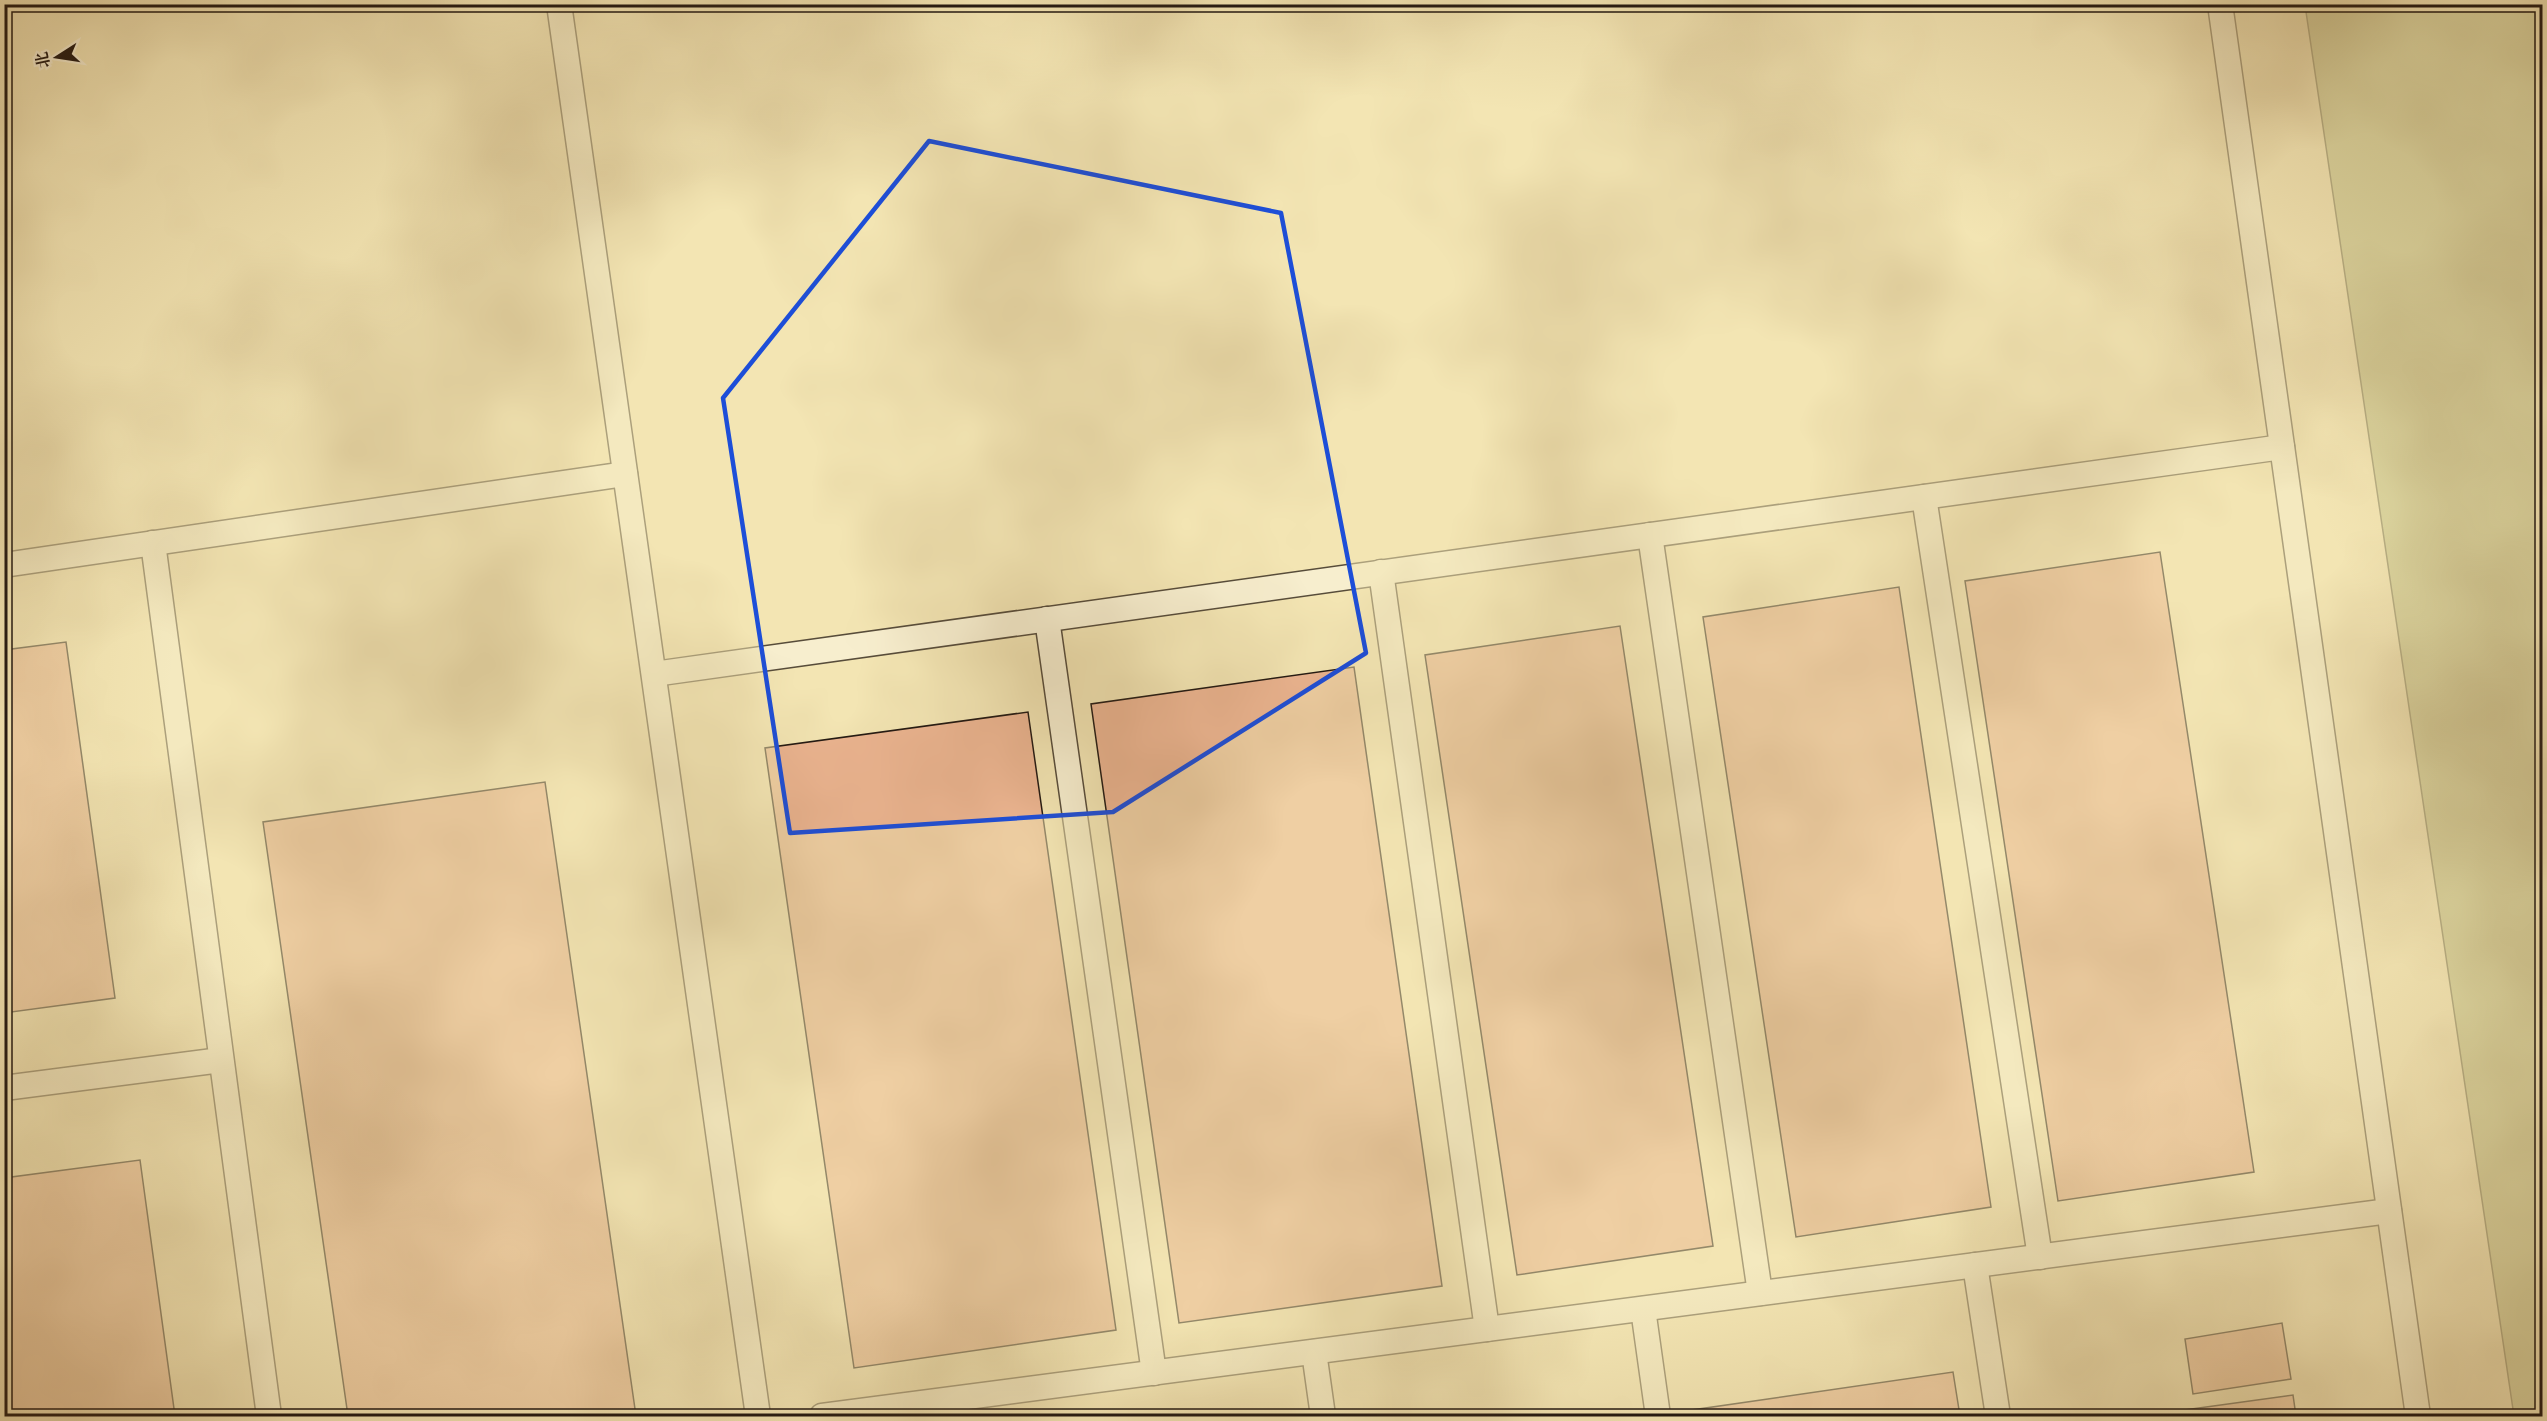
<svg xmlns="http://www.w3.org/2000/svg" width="2547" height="1421" font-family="'IM FELL French Canon','Noto Serif SC',serif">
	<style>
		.green { fill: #c2c288; stroke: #726e4d; stroke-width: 1.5 }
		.building { fill: #ebb490; stroke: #231912; stroke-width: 1.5 }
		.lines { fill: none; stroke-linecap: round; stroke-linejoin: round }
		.service-casing { stroke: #574c3a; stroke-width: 27 }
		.service { stroke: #f7eece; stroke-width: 24 }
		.marked { fill: none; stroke: #1d4ed8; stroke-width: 4.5; stroke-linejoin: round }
	</style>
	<rect width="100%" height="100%" fill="#f3e5b3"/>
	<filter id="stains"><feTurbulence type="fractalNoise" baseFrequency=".00333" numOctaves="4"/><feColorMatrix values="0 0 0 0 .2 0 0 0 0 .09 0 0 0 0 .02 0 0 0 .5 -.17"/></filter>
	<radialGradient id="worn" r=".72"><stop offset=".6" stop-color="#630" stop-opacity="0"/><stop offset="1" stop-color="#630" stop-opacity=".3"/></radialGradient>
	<!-- green -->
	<path class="green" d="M2305,5H2542V1416H2514Z"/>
	<!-- building -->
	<g class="building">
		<path d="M2160,552L2254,1172L2058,1201L1965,581Z"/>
		<path d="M1899,587L1991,1207L1796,1237L1703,617Z"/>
		<path d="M1620,626L1713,1246L1517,1275L1425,655Z"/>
		<path d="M66,642L115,998L4,1013V650Z"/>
		<path d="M1354,667L1442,1286L1179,1323L1091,704Z"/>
		<path d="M1028,712L1116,1330L854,1368L765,748Z"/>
		<path d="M545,782L636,1416H348L263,822Z"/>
		<path d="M140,1160L175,1416H4V1178Z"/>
		<path d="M2282,1323L2291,1379L2193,1394L2185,1339Z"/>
		<path d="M1953,1372L1960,1416H1693L1692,1410Z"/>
		<path d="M2293,1395L2296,1416H2135L2177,1411Z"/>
	</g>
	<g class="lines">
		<!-- service casing -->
		<g class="service-casing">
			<g id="service">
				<path d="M559,4L758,1416"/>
				<path d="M2220,4L2418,1416"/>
				<path d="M1924,497L2040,1257"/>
				<path d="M1650,535L1760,1293"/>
				<path d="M153,543L269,1416"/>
				<path d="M4,565L625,474"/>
				<path d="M1381,572L1487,1329"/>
				<path d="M1047,619L1154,1373"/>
				<path d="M654,674L2282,447"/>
				<path d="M4,1088L221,1060"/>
				<path d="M1975,1265L1998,1416"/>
				<path d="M1643,1309L1658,1416"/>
				<path d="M1314,1352L1323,1416"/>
				<path d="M822,1416L2389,1211"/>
			</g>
		</g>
		<!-- service -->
		<use href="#service" class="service"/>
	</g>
	<!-- marked area -->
	<path d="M0 0H2547V1421H0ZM929,141L1281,213L1366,653L1113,812L790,833L723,398Z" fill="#f3e5b3" fill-opacity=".55" fill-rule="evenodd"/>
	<path class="marked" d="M929,141L1281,213L1366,653L1113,812L790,833L723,398Z"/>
	<!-- margin -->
	<rect width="2547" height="1421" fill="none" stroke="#f3e5b3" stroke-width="24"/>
	<rect x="6" y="6" width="2535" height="1409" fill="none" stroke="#231912" stroke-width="3"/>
	<rect x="12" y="12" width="2523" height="1397" fill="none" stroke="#231912" stroke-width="1.5"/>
	<!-- north arrow -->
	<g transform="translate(57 57) rotate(258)" stroke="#f7eece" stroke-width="4.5" paint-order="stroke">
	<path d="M0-4.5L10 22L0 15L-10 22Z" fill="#231912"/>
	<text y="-9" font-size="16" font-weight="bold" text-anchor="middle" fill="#231912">北</text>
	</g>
	<rect width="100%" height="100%" filter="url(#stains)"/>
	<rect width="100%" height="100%" fill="url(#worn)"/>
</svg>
